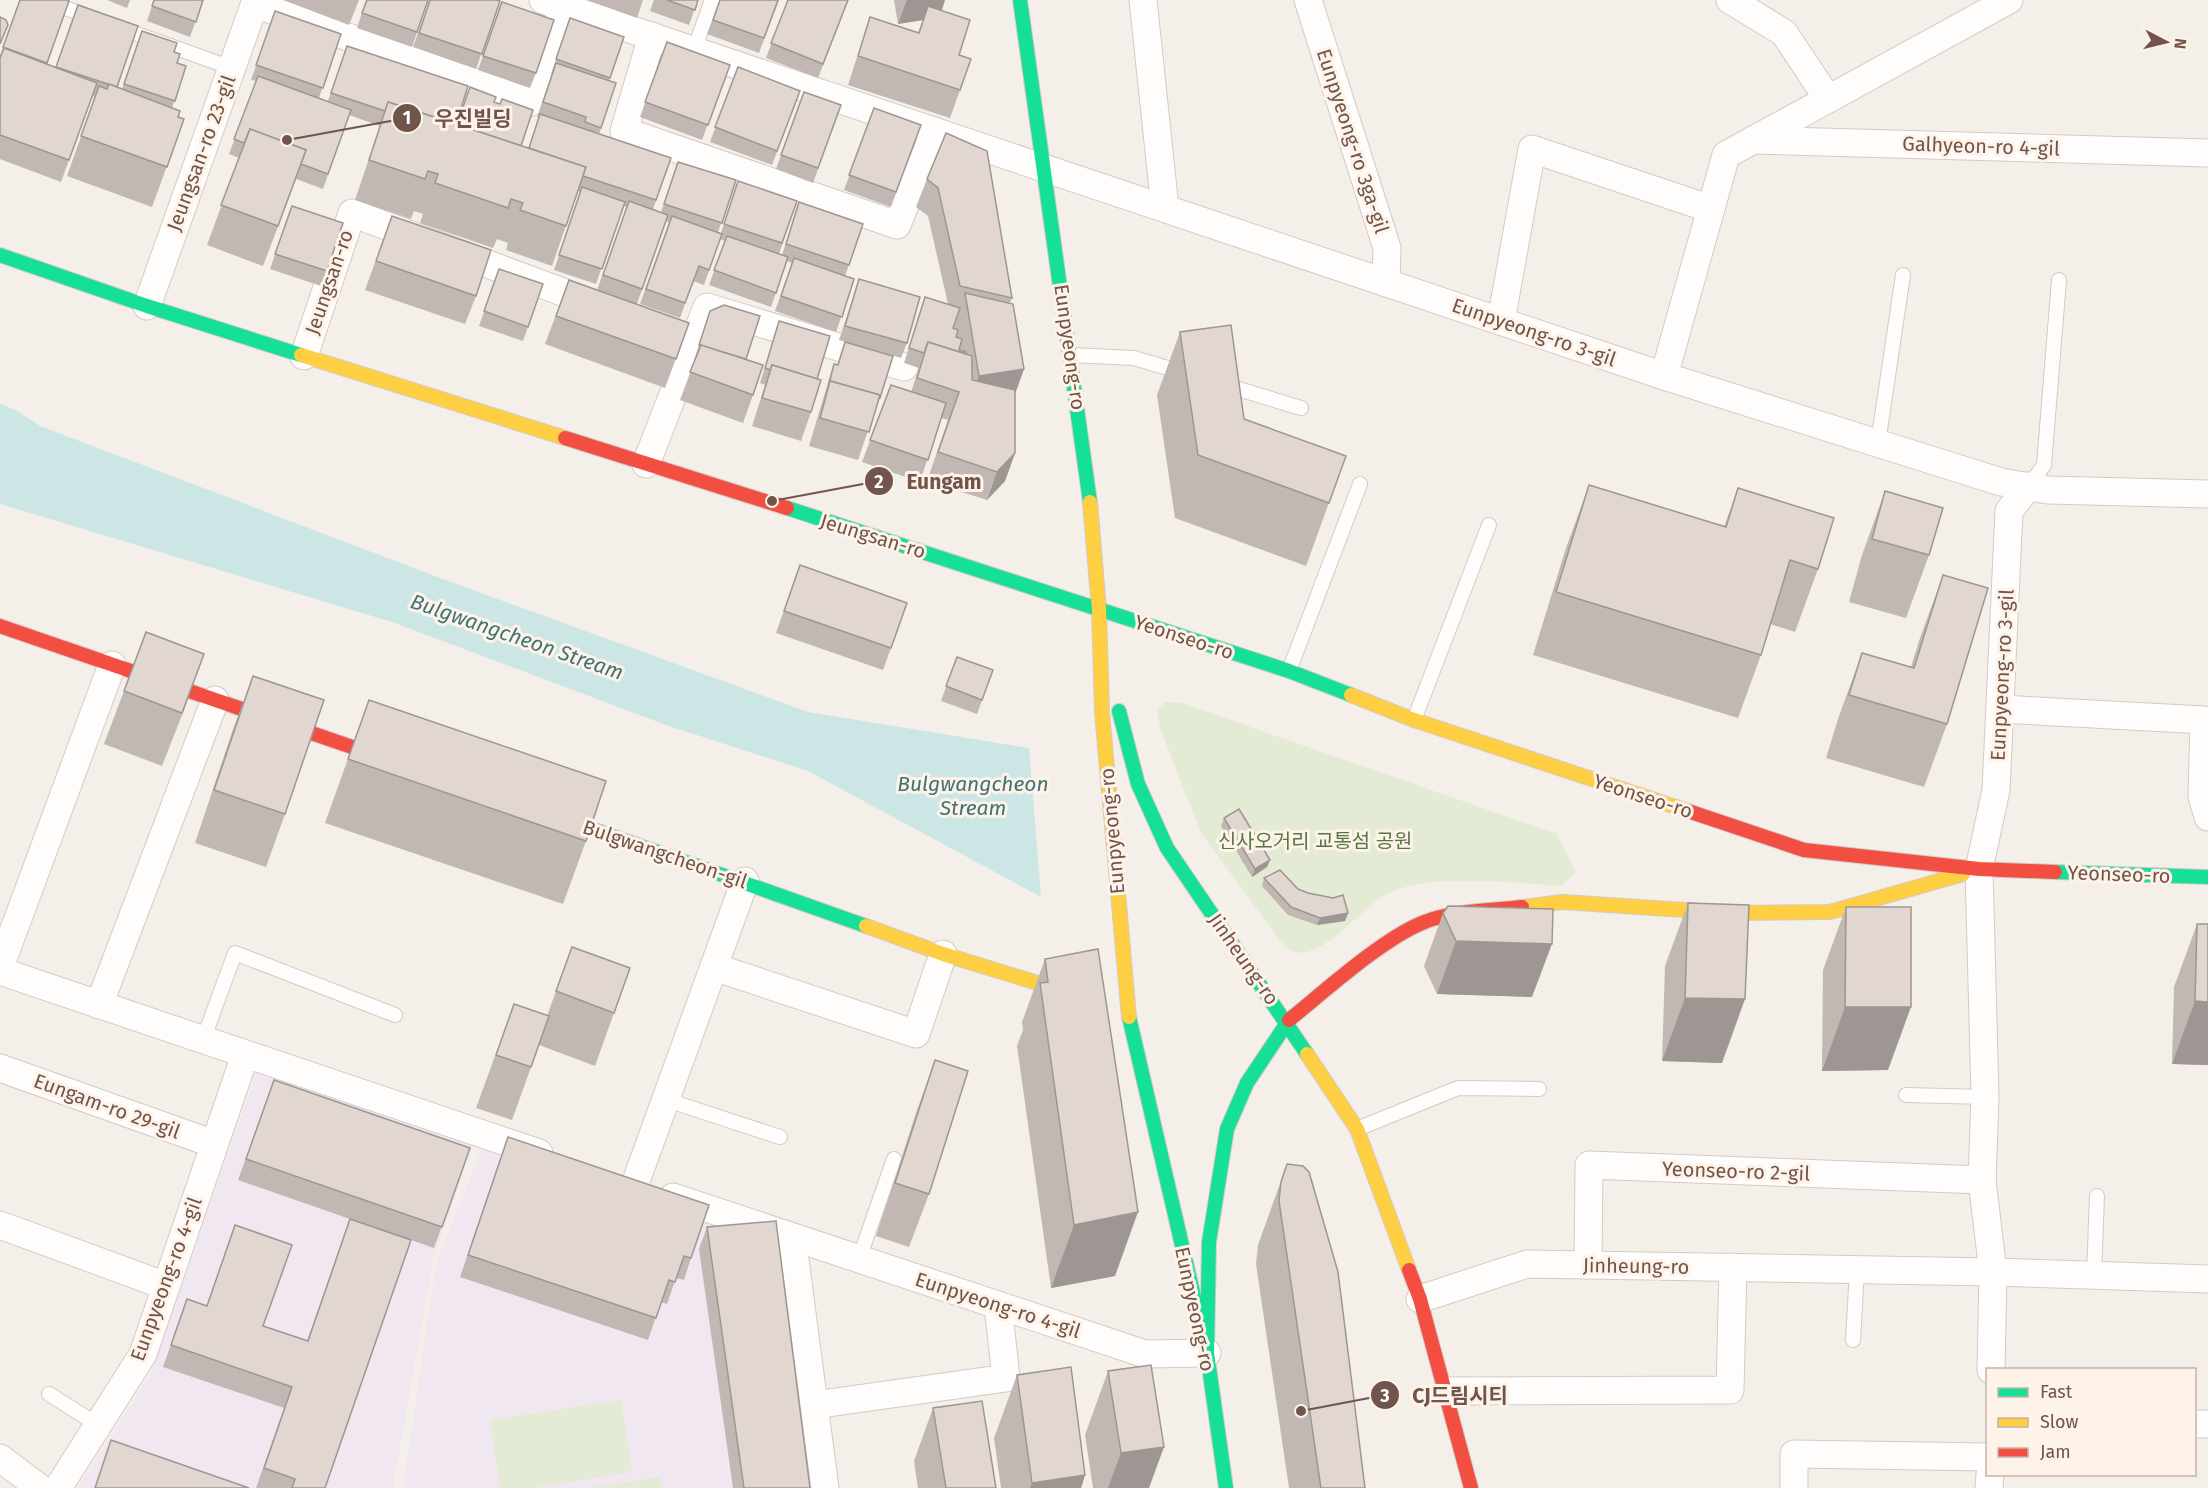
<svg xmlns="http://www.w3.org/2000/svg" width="2208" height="1488" font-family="'Fira Sans','Noto Sans KR',sans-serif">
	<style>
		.education { fill: #f0e7f1 }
		.green { fill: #e4ebd4 }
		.water { fill: #cbe6e5 }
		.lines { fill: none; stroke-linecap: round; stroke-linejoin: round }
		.lane-casing { stroke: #d4cac6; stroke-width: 16 }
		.street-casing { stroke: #d4cac6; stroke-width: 29 }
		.fast-casing { stroke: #d4cac6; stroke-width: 16 }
		.slow-casing { stroke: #d4cac6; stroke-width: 16 }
		.jam-casing { stroke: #d4cac6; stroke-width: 16 }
		.lane { stroke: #fefdfc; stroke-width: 14 }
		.street { stroke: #fefdfc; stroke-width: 27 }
		.fast { stroke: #16e098; stroke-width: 14 }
		.slow { stroke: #ffcf43; stroke-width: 14 }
		.jam { stroke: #f24e42; stroke-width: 14 }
		.wall { fill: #c2b8b3 }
		.shaded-wall { fill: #9e9692 }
		.building { fill: #e1d6d0; stroke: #9e9692; stroke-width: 1.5 }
		.labels { text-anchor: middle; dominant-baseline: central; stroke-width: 6; stroke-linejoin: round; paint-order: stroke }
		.street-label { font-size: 20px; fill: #71544b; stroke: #fef3e9 }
		.park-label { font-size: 20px; fill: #597743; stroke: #fef3e9 }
		.water-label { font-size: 21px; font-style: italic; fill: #407376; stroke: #fef3e9 }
		.leader { fill: none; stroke: #71544b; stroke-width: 2 }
		.callout-dot { fill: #71544b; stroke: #fef3e9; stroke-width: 2 }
		.mark-label { font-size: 18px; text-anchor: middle; font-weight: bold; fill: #fff }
		.callout-label { font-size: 21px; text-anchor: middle; font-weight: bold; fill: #71544b; stroke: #fef3e9; stroke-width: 6; stroke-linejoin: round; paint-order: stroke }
	</style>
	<rect width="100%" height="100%" fill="#f5efe9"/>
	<!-- education -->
	<g class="education">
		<path d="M257,1071L473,1145L434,1256L393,1488H78L151,1373Z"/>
		<path d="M482,1149L784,1248L814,1488H403L436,1263Z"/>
	</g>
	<!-- green -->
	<g class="green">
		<path d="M1165,702L1182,703L1557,834L1576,873L1560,886C1513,883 1434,873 1391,892C1365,902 1322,964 1292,951C1288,949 1284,945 1281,942L1201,833L1160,728L1157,710Z"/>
		<path d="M621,1400L632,1472L532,1488H500L490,1420Z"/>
		<path d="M659,1477L661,1488H586Z"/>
	</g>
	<!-- water -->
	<path class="water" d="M0,404L16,410L40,426L448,581L808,712L1029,748L1041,897L808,771L669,726L392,622L0,504Z"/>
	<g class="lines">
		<!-- lane casing -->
		<g class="lane-casing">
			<g id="lane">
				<path d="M42,0L91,17"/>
				<path d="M120,28L232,68"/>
				<path d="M694,50L712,0"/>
				<path d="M1071,355L1134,358L1184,373"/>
				<path d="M1222,384L1301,408"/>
				<path d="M1878,443L1903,275"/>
				<path d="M2029,486L2044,465L2059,280"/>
				<path d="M1289,671L1360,484"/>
				<path d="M1414,720L1489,525"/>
				<path d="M203,1040L235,953L395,1015"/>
				<path d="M1906,1095L1985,1097"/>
				<path d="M667,1100L780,1137"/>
				<path d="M1357,1129L1458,1088L1539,1089"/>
				<path d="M859,1259L894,1159"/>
				<path d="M2094,1275L2097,1196"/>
				<path d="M1853,1340L1857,1270"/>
				<path d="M49,1394L98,1425"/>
			</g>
		</g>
		<!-- street casing -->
		<g class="street-casing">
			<g id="street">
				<path d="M543,0L1664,376L2001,482L2048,490L2208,494"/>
				<path d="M1143,0L1165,208"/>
				<path d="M1308,0L1387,248L1386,283"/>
				<path d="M1730,0L1784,33L1828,99"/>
				<path d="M255,4L531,102L563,7"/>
				<path d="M652,36L624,131L897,225L935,131"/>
				<path d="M1753,140L2208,153"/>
				<path d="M147,306L256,0"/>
				<path d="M1501,321L1532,149L1711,209"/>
				<path d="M650,324L694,340"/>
				<path d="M304,356L352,213L597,305"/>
				<path d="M1664,376L1726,155L2009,0"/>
				<path d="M646,464L707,307L904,367"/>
				<path d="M2001,709L2204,720L2202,796L2208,817"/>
				<path d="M0,967L112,665"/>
				<path d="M714,967L916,1034L943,954"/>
				<path d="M0,971L539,1153"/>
				<path d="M99,1005L215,700"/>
				<path d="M0,1068L214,1144"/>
				<path d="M635,1184L745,881"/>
				<path d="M673,1197L1145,1354L1207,1353"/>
				<path d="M0,1225L166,1286"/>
				<path d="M792,1237L825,1488"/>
				<path d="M1588,1265L1589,1165L1982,1180"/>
				<path d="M1420,1299L1527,1264L1993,1272L2208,1279"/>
				<path d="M1991,1370L1993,1272L1982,1180L1985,1097L1979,869L1996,790L2009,511L2029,486"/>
				<path d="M1446,1391L1730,1390L1733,1267"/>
				<path d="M814,1405L1006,1378L998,1305"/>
				<path d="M2194,1424H2208"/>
				<path d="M0,1458L40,1488"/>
				<path d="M58,1488L143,1354L245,1055"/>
				<path d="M1794,1488V1454L1988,1457"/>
				<path d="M1989,1488L1990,1474"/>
			</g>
		</g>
		<!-- fast casing -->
		<g class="fast-casing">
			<g id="fast">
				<path d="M1020,0L1090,502"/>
				<path d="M0,255L147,306L301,355"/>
				<path d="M787,508L1289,671L1351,695"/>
				<path d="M1119,711L1138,784L1167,848L1307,1054"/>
				<path d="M547,813L866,926"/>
				<path d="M2055,872L2208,877"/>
				<path d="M1129,1017L1207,1353L1226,1488"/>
				<path d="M1207,1353L1209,1242L1227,1129L1247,1083L1289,1020"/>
			</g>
		</g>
		<!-- slow casing -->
		<g class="slow-casing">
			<g id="slow">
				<path d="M301,355L565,438"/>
				<path d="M1090,502L1099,609L1102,712L1129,1017"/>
				<path d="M1351,695L1414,720L1688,811"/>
				<path d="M1522,907L1563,902L1731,913L1830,912L1963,874"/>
				<path d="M866,926L943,954L1080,996"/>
				<path d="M1307,1054L1357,1129L1409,1270"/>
			</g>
		</g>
		<!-- jam casing -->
		<g class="jam-casing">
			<g id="jam">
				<path d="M565,438L787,508"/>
				<path d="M0,626L393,761"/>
				<path d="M1688,811L1804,850L1979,869L2055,872"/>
				<path d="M1289,1020C1325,991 1381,940 1422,923C1453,910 1490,911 1522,907"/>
				<path d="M1409,1270L1420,1299L1471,1488"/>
			</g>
		</g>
		<!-- lane -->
		<use href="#lane" class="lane"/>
		<!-- street -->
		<use href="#street" class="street"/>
		<!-- fast -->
		<use href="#fast" class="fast"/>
		<!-- slow -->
		<use href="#slow" class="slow"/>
		<!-- jam -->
		<use href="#jam" class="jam"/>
	</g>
	<!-- wall -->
	<g class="wall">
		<path d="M20,0L69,1L47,64L122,89L142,31L174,52L177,63L186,66L172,108L178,117L184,119L152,207L67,176L95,97L92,96L61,182L0,159V56Z"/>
		<path d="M107,0H130L127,8Z"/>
		<path d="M154,0H203L190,37L147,21Z"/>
		<path d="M283,0H359L349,25Z"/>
		<path d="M366,0H428L412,47L357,28Z"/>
		<path d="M430,0L500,1L476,69L413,47Z"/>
		<path d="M587,0H643L637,18Z"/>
		<path d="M654,0H698L689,25L650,11Z"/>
		<path d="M720,0H779L759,53L707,34Z"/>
		<path d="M788,0L843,14L818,78L766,58Z"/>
		<path d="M894,0H945L942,11L959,55L960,90L950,118L848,85L870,17L918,33L923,20L898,24Z"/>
		<path d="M502,2L536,73L530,88L478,70Z"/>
		<path d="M275,11L341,34L319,98L328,101L347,46L455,124H457L494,102L521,146L528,148L539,118L537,117L552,74H551L570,18L624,37L609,81L616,83L599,134L671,158L653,209L661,212L678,162L736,180L718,232L721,233L738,181L797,201L779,254L782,255L799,202L863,224L845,276L854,279L836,332L775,311L792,263L787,261L771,307L709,285L725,241L720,239L704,285L693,281L680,318L640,304L669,223L666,221L637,304L689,323L665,388L545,344L569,280L597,290L627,207L623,206L596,284L554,270L581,192L578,191L552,266L506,250L508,243L497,239L493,248L420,223L423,214L414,211L411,219L355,200L380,126L349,115L323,189L296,179L263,266L207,245L239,158L229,154L256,81L251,80Z"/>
		<path d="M667,42L730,65L702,140L640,117Z"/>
		<path d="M738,67L800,91L772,165L710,142Z"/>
		<path d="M804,92L841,105L813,183L776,169Z"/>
		<path d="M874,108L921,125L891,207L844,190Z"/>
		<path d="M946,133L1012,298L1010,303L1024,369L1015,393V453L1005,481L987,500L927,481L948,420L941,418L920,482L862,462L891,385L911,392L919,368L904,363L925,297L948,304L928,216L916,207L927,179Z"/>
		<path d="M292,206L343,223L321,286L270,269Z"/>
		<path d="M392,216L476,296L465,324L365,290Z"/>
		<path d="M499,269L543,284L523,341L479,326Z"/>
		<path d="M859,279L907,343L901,358L839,340Z"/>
		<path d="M710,311L746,359L753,395L743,423L680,400L695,360H694Z"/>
		<path d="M779,321L817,379L811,412L801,441L752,426L765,385L760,383Z"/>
		<path d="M1180,332L1244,419L1346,456L1306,566L1175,518L1157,395Z"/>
		<path d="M845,342L880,398L874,413L858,460L809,446L829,379L834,364L837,365Z"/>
		<path d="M1589,485L1724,527L1738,488L1818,569L1795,632L1770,624L1761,655L1738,718L1533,655L1566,548Z"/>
		<path d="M1885,491L1929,555L1906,618L1849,602L1862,555Z"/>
		<path d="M800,565L907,603L883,670L776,633Z"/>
		<path d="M1943,575L1947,724L1924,787L1826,758L1839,716L1862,653L1911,667L1920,638Z"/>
		<path d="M204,654L162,766L104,744L124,691Z"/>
		<path d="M957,657L993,670L977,714L941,701Z"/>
		<path d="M253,676L285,814L266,867L195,843L233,729Z"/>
		<path d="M369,700L586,841L563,904L325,823Z"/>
		<path d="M1224,818L1270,860L1267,867L1252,877L1221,826Z"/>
		<path d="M1264,878L1298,889L1348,913L1345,921L1317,925L1288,915L1262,886Z"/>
		<path d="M1688,903L1722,1063L1662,1061L1665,966Z"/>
		<path d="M1846,907L1888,1070L1822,1071L1823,970Z"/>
		<path d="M1443,913L1532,997L1437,994L1424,966Z"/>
		<path d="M2197,924H2208V1065L2172,1064L2174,987Z"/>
		<path d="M572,947L630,968L595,1066L539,1045L512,1120L476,1108L514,1004L547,1016Z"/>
		<path d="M1045,959L1115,1276L1051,1288L1017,1046L1023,1030L1022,1022Z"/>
		<path d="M935,1060L929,1194L909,1247L876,1236L916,1113Z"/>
		<path d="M274,1080L470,1148L434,1248L411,1240L325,1488H256L284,1408L163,1367L187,1299L307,1341L350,1219L238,1180Z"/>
		<path d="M508,1137L691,1258L684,1280L676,1278L667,1304L661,1302L648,1340L460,1277Z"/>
		<path d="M1287,1164L1365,1488H1289L1256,1264L1258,1245Z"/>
		<path d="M707,1227L810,1488H733L699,1249Z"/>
		<path d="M1108,1371L1149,1488H1093L1085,1435Z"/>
		<path d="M1017,1375L1085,1475L1081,1488H1001L994,1438Z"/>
		<path d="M933,1408L996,1488H918L914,1461Z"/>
	</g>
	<!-- shaded-wall -->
	<g class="shaded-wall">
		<path d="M907,0H945L939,17L928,6L923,20L898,24Z"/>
		<path d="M1024,369L1014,397L968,405L979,376Z"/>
		<path d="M1015,453L1005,481L987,500L997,472Z"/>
		<path d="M204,654L185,707L162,766L182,713Z"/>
		<path d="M1270,860L1267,867L1252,877L1255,869Z"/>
		<path d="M1348,913L1345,921L1317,925L1320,918Z"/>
		<path d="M1456,941L1552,944L1532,997L1437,994Z"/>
		<path d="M1685,998L1745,999L1722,1063L1662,1061Z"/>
		<path d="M2195,1001L2208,1002V1065L2172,1064Z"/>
		<path d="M1845,1007H1911L1888,1070L1822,1071Z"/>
		<path d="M1138,1212L1115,1276L1051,1288L1074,1225Z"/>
		<path d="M1164,1447L1149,1488H1108L1121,1453Z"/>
		<path d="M1085,1475L1081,1488H1030L1032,1483Z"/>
	</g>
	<!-- building -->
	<g class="building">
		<path d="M20,0H66L69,1L47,63L3,47Z"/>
		<path d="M154,0H203L196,22L152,6Z"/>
		<path d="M367,0H428L417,32L362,13Z"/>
		<path d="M430,0H496L500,1L482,54L419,33Z"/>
		<path d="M667,0H698L695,10Z"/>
		<path d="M720,0H778L764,38L713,20Z"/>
		<path d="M788,0H848L823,64L771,43Z"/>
		<path d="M502,2L554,20L536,73L483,56Z"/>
		<path d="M78,5L138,26L117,87L56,67Z"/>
		<path d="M928,6L970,20L959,55L971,59L960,90L858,56L870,17L919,33Z"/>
		<path d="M275,11L341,34L323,88L256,65Z"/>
		<path d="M0,17L6,20L8,25L0,44Z"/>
		<path d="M570,18L624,37L610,78L556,59Z"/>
		<path d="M142,31L177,43L174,52L180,54L177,63L186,66L175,101L124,84Z"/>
		<path d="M667,42L730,65L708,125L645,102Z"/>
		<path d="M347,46L468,86L456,124L388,102L385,111L331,93Z"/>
		<path d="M4,48L97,83L69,160L0,135V58Z"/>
		<path d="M556,63L616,83L601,128L585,122L586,117L543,102Z"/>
		<path d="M738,67L800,91L777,151L715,127Z"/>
		<path d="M258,76L351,110L328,174L301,164L306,150L250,129L244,143L234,139Z"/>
		<path d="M109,84L180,111L178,117L184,119L167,167L81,136L99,86L107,89Z"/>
		<path d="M470,87L496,97L494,102L500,104L502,99L533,110L521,146L457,124Z"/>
		<path d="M804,92L841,105L818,168L781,155Z"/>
		<path d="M388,102L586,167L566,226L520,210L523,203L511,199L508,208L435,183L438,174L428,171L425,179L369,160Z"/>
		<path d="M874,108L921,125L896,192L849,175Z"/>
		<path d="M540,114L671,158L656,200L583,176L586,167L529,148Z"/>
		<path d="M250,129L306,150L278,226L221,205Z"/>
		<path d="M946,133L987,151L1012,298L960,286L938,188L927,179Z"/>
		<path d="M678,162L736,180L722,223L664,204Z"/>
		<path d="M738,181L797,201L782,243L724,224Z"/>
		<path d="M582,187L625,202L602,269L559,255Z"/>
		<path d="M629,201L668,215L642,289L603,275Z"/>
		<path d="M799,202L863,224L849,265L786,244Z"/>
		<path d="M292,206L343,223L327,271L275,254Z"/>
		<path d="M392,216L491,250L476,296L376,261Z"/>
		<path d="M672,216L722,234L709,270L699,266L685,303L646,289Z"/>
		<path d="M727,236L788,257L776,293L714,270Z"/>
		<path d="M794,258L854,279L842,317L781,296Z"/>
		<path d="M499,269L543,284L528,327L484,311Z"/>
		<path d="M859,279L920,297L907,343L845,326Z"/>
		<path d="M569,280L689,323L676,359L556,316Z"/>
		<path d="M965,293L1013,304L1024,369L979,376Z"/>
		<path d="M925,297L960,308L953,328L958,330L956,337L962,339L959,350L966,352V354L928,342L924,353L909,348Z"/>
		<path d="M724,305L760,316L746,359L699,345L710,311Z"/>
		<path d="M779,321L830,336L817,379L772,365L770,370L765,368Z"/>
		<path d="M1231,325L1244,419L1346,456L1329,503L1198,455L1180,332Z"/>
		<path d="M845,342L893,356L880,398H879L880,395L830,381L829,384L834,364L838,365Z"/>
		<path d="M928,342L972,356V380L1015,390V453L997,472L938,452L959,392L917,378Z"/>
		<path d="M701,345L763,365L753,395L690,372Z"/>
		<path d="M772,365L821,380L811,412L762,398Z"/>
		<path d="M830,381L880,395L869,432L820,418Z"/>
		<path d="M891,385L946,403L928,460L870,440Z"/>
		<path d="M1589,485L1726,527L1738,488L1834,518L1818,569L1790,560L1761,655L1556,592Z"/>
		<path d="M1885,491L1943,508L1929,555L1872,539Z"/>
		<path d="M800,565L907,603L891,648L784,611Z"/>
		<path d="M1943,575L1988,588L1947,724L1849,695L1862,653L1914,668Z"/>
		<path d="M146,632L204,654L182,713L124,691Z"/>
		<path d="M957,657L993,670L982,700L946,686Z"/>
		<path d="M253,676L324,700L285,814L214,790Z"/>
		<path d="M369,700L606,781L586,841L348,759Z"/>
		<path d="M1239,809L1270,860L1255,869L1224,818Z"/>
		<path d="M1280,870L1298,889L1308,893L1333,898L1343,895L1348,913L1320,918L1291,907L1264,878Z"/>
		<path d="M1688,903L1749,905L1745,999L1685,998Z"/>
		<path d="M1448,906L1553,909L1552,944L1456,941L1443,913Z"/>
		<path d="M1846,907H1911V1007H1845Z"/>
		<path d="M2197,924H2208V1002L2195,1001Z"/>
		<path d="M572,947L630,968L614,1013L556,991Z"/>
		<path d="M1098,949L1138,1212L1074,1225L1040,983L1048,982L1045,959Z"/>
		<path d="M514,1004L549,1016L531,1067L496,1055Z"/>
		<path d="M935,1060L968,1071L929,1194L895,1183Z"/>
		<path d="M274,1080L470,1148L442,1227L246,1159Z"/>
		<path d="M508,1137L709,1205L691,1258L684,1256L675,1282L669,1280L656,1318L468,1255Z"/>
		<path d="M1287,1164L1303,1166L1309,1172L1338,1272L1365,1488H1321L1279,1201L1281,1182Z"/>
		<path d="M350,1219L411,1240L325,1488H292L295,1479L264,1468L292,1387L171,1345L187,1299L207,1306L235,1225L292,1245L263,1326L308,1341Z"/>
		<path d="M776,1221L810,1488H744L707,1227Z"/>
		<path d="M1151,1365L1164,1447L1121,1453L1108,1371Z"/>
		<path d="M1071,1367L1085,1475L1032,1483L1017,1375Z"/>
		<path d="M982,1401L996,1488H946L933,1408Z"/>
		<path d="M111,1440L249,1488H95Z"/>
	</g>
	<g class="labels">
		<!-- street labels -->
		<g class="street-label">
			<text transform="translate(1353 141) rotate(72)">Eunpyeong-ro 3ga-gil</text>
			<text transform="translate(1981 146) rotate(2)">Galhyeon-ro 4-gil</text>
			<text transform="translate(201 153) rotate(-70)">Jeungsan-ro 23-gil</text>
			<text transform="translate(329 282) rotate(-71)">Jeungsan-ro</text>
			<text transform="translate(1534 332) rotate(19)">Eunpyeong-ro 3-gil</text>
			<text transform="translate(1070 347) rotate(82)">Eunpyeong-ro</text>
			<text transform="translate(873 536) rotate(17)">Jeungsan-ro</text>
			<text transform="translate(1184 637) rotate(18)">Yeonseo-ro</text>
			<text transform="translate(2002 675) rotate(-87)">Eunpyeong-ro 3-gil</text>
			<text transform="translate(1643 796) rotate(18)">Yeonseo-ro</text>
			<text transform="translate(1112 831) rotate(-95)">Eunpyeong-ro</text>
			<text transform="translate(665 854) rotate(19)">Bulgwangcheon-gil</text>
			<text transform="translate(2119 874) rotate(2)">Yeonseo-ro</text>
			<text transform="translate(1244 959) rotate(55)">Jinheung-ro</text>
			<text transform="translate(107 1106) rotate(20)">Eungam-ro 29-gil</text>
			<text transform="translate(1736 1171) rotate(2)">Yeonseo-ro 2-gil</text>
			<text transform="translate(1636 1266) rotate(1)">Jinheung-ro</text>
			<text transform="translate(166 1279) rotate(-70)">Eunpyeong-ro 4-gil</text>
			<text transform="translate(998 1305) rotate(18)">Eunpyeong-ro 4-gil</text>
			<text transform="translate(1195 1309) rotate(78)">Eunpyeong-ro</text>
		</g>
		<!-- park labels -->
		<g class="park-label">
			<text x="1315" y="841">신사오거리 교통섬 공원</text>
		</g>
		<!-- water labels -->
		<g class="water-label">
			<text transform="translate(517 637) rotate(19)">Bulgwangcheon Stream</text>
			<text x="973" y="784">Bulgwangcheon<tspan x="973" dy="24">Stream</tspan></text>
		</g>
	</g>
	<!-- callouts -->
	<path class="leader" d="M287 140L407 118M772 501L879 481M1301 1411L1385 1395"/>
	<g class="callout-dot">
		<circle cx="287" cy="140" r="6"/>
		<circle cx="772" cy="501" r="6"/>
		<circle cx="1301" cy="1411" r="6"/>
		<circle cx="407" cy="118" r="15"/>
		<circle cx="879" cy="481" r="15"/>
		<circle cx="1385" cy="1395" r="15"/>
	</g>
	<g class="mark-label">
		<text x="407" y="124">1</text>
		<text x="879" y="488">2</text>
		<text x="1385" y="1402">3</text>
	</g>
	<g class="callout-label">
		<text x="473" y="126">우진빌딩</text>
		<text x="944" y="489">Eungam</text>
		<text x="1460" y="1403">CJ드림시티</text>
	</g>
	<!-- legend -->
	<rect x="1986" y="1368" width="210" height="108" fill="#fef3e9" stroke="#c6b3aa" stroke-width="1.5"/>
	<rect x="1998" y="1388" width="30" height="9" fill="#16e098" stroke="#c6b3aa" stroke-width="1.5"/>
	<text x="2040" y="1398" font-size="18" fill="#71544b">Fast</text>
	<rect x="1998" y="1418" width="30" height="9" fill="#ffcf43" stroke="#c6b3aa" stroke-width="1.5"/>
	<text x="2040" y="1428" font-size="18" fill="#71544b">Slow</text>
	<rect x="1998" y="1448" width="30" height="9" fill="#f24e42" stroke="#c6b3aa" stroke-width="1.5"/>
	<text x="2040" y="1458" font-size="18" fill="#71544b">Jam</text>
	<!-- north arrow -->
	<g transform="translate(2166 42) rotate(97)" stroke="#fef3e9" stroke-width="4.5" paint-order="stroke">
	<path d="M0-4.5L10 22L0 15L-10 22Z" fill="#71544b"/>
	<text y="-9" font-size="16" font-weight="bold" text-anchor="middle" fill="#71544b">N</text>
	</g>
</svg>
